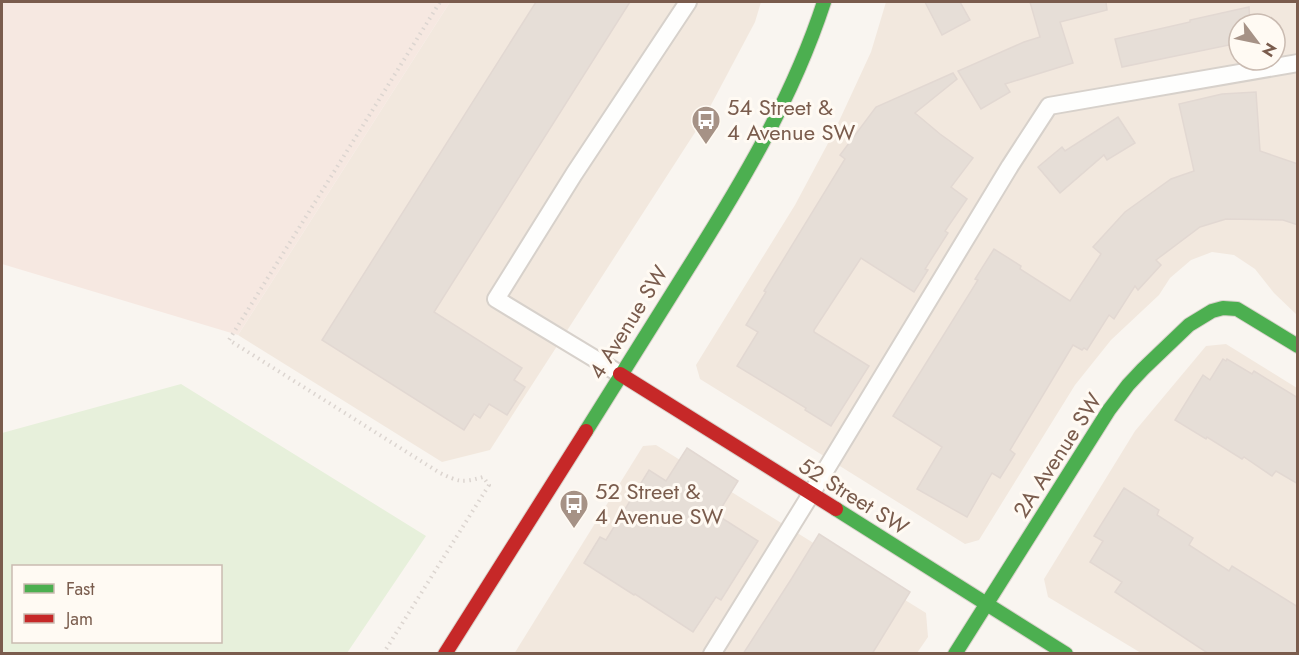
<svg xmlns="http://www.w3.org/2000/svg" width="1299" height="655" font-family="Jost,sans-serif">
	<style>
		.residential { fill: #f2e8de; fill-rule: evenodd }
		.commercial { fill: #f6e8e1 }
		.green { fill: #e7f0db; fill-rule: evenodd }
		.building { fill: #e6ded7; stroke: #e2d8d2; stroke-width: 1.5 }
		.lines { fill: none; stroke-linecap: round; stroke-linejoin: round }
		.lane-casing { stroke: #d7d1cb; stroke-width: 20 }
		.fast-casing { stroke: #d9d2cb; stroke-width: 16 }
		.jam-casing { stroke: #d9d2cb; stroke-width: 16 }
		.path { stroke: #dcd5d0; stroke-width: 4; stroke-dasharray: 1.5 4.5; stroke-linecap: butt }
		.lane { stroke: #fefefd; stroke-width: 16 }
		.fast { stroke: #4caf50; stroke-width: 14 }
		.jam { stroke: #c62828; stroke-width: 14 }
		.labels { text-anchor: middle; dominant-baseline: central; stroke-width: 6; stroke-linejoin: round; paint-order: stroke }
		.poi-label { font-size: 22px; fill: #7a5c4d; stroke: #fffaf3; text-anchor: start }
		.street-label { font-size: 22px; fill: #7a5c4d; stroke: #fffaf3 }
	</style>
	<rect width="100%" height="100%" fill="#f9f5f0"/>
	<!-- residential -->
	<g class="residential">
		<path d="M450,2H761L755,22L703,120L490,450L442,462L238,335Z"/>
		<path d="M886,2H1297V315L1274,293L1255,269L1234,255L1212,252L1191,260L1170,278L1159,295L1111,340L1075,385L979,540L965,544L700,379L696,365L795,205L834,132L871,52ZM1239,24H1275V60H1239Z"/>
		<path d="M1226,344L1297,388V653H1141L1048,597L1044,579L1135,431L1206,346Z"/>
		<path d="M656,445L926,613L928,637L917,653L514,654L643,446Z"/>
	</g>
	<!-- commercial -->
	<path class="commercial" d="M2,2H450L238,335L2,264Z"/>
	<!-- green -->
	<path class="green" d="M181,384L426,536L347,653H2V433ZM14,566H220V642H14Z"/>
	<!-- building -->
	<g class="building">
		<path d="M536,2H630L434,312L522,368L514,380L525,387L507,415L489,404L480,418L474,414L464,430L322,340Z"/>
		<path d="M925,2H960L970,20L942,35Z"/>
		<path d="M1030,2H1106L1107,10L1060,22L1073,63L1005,84L1010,92L981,109L958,71L1024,42L1040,37Z"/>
		<path d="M1249,7L1250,24H1239V43L1122,67L1115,39L1190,22V20Z"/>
		<path d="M953,73L957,79L915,113L940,134L973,158L951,187L967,199L945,231L948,233L925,269L928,270L914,292L861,258L814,330V332L869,366L831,426L805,410L806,408L737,366L758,332L746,325L766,292L764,291L845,159L840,155L876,107Z"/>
		<path d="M1256,92L1260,151L1298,164V225L1283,220L1226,219L1200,227L1156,260L1161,265L1138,290L1135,286L1114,319L1109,315L1087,350L1084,348L1082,350L1073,345L1010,450L1015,454L1000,478L992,473L967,517L917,489L942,447L893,416L978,280L975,279L994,249L1021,266L1020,269L1070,301L1101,254L1093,247L1125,212L1171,179L1194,171L1179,104L1222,94Z"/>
		<path d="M1118,117L1135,143L1107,160L1104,155L1060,193L1038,167L1062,147L1065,151Z"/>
		<path d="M1223,359L1226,361L1227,359L1252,374L1254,371L1298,398V484L1276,471L1272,476L1244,457L1242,459L1207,437L1206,439L1175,420L1203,375L1210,380Z"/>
		<path d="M687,448L738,481L717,515L758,541L721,600L716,597L693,632L635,594L634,595L584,563L600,537L606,540L649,470L666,481Z"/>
		<path d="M1124,488L1159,510L1157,515L1193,538L1189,545L1229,571L1232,566L1298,607V654H1209L1115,592L1122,582L1090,562L1103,541L1094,536Z"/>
		<path d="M819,534L910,592L872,654H743L792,578Z"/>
	</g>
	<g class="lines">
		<!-- lane casing -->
		<g class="lane-casing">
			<g id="lane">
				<path d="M620,374L496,299L574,174L688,2"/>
				<path d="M712,654L811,494L1010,166L1049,106L1298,63"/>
			</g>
		</g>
		<!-- fast casing -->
		<g class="fast-casing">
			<g id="fast">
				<path d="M586,431C619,378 652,326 685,273C740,186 792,100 824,2"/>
				<path d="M836,509L1066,654"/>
				<path d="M955,654L1109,410L1128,385L1143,369L1189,325L1212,311L1223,308L1237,309L1298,346"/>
			</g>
		</g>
		<!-- jam casing -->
		<g class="jam-casing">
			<g id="jam">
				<path d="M620,374L836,509"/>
				<path d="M445,654L586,431"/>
			</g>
		</g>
		<!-- path -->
		<path class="path" d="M383,654L489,485L483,477C462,483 459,482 440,473L229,340L440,2"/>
		<!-- lane -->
		<use href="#lane" class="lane"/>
		<!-- fast -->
		<use href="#fast" class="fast"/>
		<!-- jam -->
		<use href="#jam" class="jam"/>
	</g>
	<!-- icons -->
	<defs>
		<g id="bus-pin" transform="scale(1.5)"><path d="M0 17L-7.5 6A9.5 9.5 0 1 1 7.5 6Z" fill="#a69286" stroke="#fffaf3"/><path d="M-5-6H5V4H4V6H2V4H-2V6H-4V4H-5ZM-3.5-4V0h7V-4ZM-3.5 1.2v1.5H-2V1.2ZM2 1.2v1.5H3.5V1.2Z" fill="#fff"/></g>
	</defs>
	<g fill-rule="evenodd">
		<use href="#bus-pin" x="706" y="120"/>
		<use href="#bus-pin" x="574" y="504"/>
	</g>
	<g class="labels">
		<!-- poi labels -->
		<g class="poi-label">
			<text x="727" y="107">54 Street &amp;<tspan x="727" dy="25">4 Avenue SW</tspan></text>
			<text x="595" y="491">52 Street &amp;<tspan x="595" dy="25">4 Avenue SW</tspan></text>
		</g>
		<!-- street labels -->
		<g class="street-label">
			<text transform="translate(628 322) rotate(-58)">4 Avenue SW</text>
			<text transform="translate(1057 455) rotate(-57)">2A Avenue SW</text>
			<text transform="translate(854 496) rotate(32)">52 Street SW</text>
		</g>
	</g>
	<!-- border -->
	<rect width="1299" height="655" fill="none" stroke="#7a5c4d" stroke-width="6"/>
	<!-- legend -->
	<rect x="12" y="565" width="210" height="78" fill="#fffaf3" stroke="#cabbb1" stroke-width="1.5"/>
	<rect x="24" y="584" width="30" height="9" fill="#4caf50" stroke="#cabbb1" stroke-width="1.5"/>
	<text x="66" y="595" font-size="18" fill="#7a5c4d">Fast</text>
	<rect x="24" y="614" width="30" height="9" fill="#c62828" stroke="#cabbb1" stroke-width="1.5"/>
	<text x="66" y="625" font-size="18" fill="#7a5c4d">Jam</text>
	<!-- north arrow -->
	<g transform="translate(1257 42) rotate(122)"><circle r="28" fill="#fffaf3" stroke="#cabbb1" stroke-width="1.5"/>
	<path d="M0-4.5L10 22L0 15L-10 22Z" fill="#a69286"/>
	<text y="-9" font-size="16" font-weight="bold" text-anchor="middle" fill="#7a5c4d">N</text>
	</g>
</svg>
